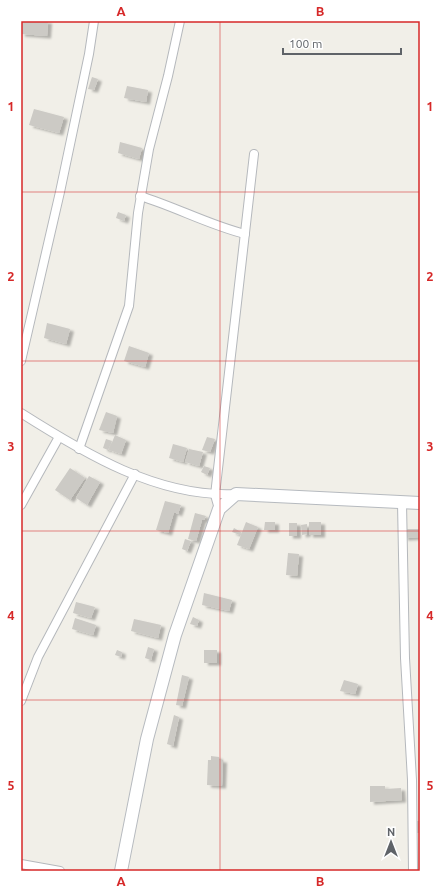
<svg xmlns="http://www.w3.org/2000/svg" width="441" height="892" font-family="Ubuntu,sans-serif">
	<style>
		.building { fill: #cccac5; filter: url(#shadow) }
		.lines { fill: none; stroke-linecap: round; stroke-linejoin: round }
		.street-casing { stroke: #b5b8bc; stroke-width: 10 }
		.secondary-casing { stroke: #b6babf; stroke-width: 14 }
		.street { stroke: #fff; stroke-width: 8 }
		.secondary { stroke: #fff; stroke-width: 12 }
		.grid { fill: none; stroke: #d62828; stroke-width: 1; stroke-opacity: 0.55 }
		.neatline { fill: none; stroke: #d62828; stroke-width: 1.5 }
		.grid-label { font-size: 13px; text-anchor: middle; font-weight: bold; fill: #d62828 }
	</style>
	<defs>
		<filter id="shadow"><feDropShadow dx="4" dy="2.5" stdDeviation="1" flood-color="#0004"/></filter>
	</defs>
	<rect width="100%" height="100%" fill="#f1efe8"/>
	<!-- building -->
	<g class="building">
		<path d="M21,21H48L47,36L21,34Z"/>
		<path d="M92,77L98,79L94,90L88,89Z"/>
		<path d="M127,86L148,90L146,102L124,98Z"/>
		<path d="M34,109L64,117L59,133L29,125Z"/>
		<path d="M120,142L142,148L139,159L118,153Z"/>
		<path d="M118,212L126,215L124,221L116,218Z"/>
		<path d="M47,323L70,329L66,344L44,338Z"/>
		<path d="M129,346L149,353L145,367L124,361Z"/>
		<path d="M106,412L117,416L113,433L99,430Z"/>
		<path d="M115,435L126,440L121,454L109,450Z"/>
		<path d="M207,437L215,439L210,452L202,450Z"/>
		<path d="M106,439L112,441L108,450L103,448Z"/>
		<path d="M173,444L187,448L183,462L169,458Z"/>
		<path d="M189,449L203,452L199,466L185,462Z"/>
		<path d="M204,466L210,468L207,475L201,472Z"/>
		<path d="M70,468L85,478L70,500L55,490Z"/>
		<path d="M89,476L100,482L87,505L76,498Z"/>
		<path d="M165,501L181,505L178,514L174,512L168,533L156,530Z"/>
		<path d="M195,513L206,516L204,520H202L196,541L188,539Z"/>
		<path d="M246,522L258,527L249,549L237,545Z"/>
		<path d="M265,522H275V530H264Z"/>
		<rect x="309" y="522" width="12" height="13"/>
		<rect x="289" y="523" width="8" height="13"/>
		<path d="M307,524V534L302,535L301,525Z"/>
		<path d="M234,528L241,532L240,535L232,532Z"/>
		<path d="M404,529H420V537L404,538Z"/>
		<path d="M185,539L191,541L187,551L182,549Z"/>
		<path d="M288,553L299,554L297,576L286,575Z"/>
		<path d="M204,593L232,600L229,611L202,605Z"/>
		<path d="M76,602L95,607L91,618L73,613Z"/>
		<path d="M193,617L199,620L197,626L190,624Z"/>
		<path d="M75,618L96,625L93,635L72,629Z"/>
		<path d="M134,619L161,625L158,638L131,631Z"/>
		<path d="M148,647L154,649L151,660L145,658Z"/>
		<path d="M117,650L122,652L121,657L115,655Z"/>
		<rect x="204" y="650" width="13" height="13"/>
		<path d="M182,675L189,677L182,706L176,705Z"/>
		<path d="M344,680L358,684L355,694L340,691Z"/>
		<path d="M174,715L179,717L173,746L167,744Z"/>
		<path d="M211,756L219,757V760H223L222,786L207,785L208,760H211Z"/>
		<path d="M370,786H385V789L401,788L402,800L370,802Z"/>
		<rect x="417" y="821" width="3" height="12"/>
	</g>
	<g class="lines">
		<!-- street casing -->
		<g class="street-casing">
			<g id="street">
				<path d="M140,196C176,207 209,225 245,234"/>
				<path d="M21,361L60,192L89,54L94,21"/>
				<path d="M21,413C84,453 158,498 236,494"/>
				<path d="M79,449L129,306L138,213L149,149L168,76L180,21"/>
				<path d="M402,503L405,658L412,780L413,871"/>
				<path d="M21,505L59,437"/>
				<path d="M219,509L215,495L254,154"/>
				<path d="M21,701L38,657L135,474"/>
				<path d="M21,864L60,871"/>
			</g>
		</g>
		<!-- secondary casing -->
		<g class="secondary-casing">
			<path id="secondary" d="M121,871L147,739L175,635L219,509L236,494L420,503"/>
		</g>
		<!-- street -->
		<use href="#street" class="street"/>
		<!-- secondary -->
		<use href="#secondary" class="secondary"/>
	</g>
	<!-- grid -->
	<path class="grid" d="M220,21V871M21,192H420M21,361H420M21,531H420M21,700H420"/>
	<!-- border -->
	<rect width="441" height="892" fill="none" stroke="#ffffff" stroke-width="44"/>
	<!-- north arrow -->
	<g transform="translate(391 842)" stroke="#ffffff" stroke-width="3" paint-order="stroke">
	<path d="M0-3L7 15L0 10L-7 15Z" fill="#5f6368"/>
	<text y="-6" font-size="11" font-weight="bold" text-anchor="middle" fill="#5f6368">N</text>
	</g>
	<!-- scale -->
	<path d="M283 48v6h118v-6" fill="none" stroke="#5f6368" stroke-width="2"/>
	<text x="289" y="48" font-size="12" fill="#5f6368" stroke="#ffffff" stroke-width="3" paint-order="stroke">100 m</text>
	<rect x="22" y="22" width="397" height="848" class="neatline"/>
	<g class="grid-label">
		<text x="121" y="16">A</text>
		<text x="320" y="16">B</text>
		<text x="11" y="111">1</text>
		<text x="430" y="111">1</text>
		<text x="11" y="281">2</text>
		<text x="430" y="281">2</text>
		<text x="11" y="451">3</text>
		<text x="430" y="451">3</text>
		<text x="11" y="620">4</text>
		<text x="430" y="620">4</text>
		<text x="11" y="790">5</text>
		<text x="430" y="790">5</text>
		<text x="121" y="886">A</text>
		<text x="320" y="886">B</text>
	</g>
</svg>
